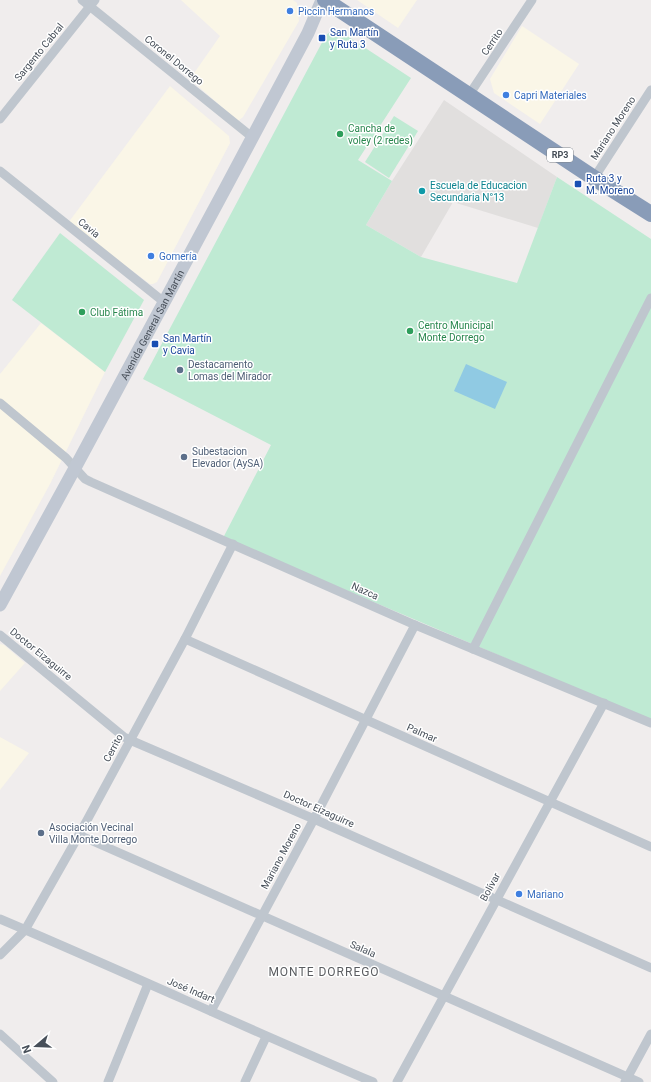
<svg xmlns="http://www.w3.org/2000/svg" width="651" height="1082" font-family="Roboto,sans-serif">
	<style>
		.commercial { fill: #faf6e7 }
		.education { fill: #e1dfde }
		.green { fill: #bfead3 }
		.water { fill: #90cae3 }
		.lines { fill: none; stroke-linecap: round; stroke-linejoin: round }
		.street { stroke: #bfc6ce; stroke-width: 9 }
		.secondary { stroke: #c0c7d2; stroke-width: 13 }
		.highway { stroke: #899cb8; stroke-width: 16 }
		.shop-dot { fill: #3f7fe0; stroke: #fff; stroke-width: 1.5 }
		.transit-dot { fill: #1a4fb4; stroke: #fff; stroke-width: 1.5 }
		.leisure-dot { fill: #2e9e5b; stroke: #fff; stroke-width: 1.5 }
		.culture-dot { fill: #0f9aa8; stroke: #fff; stroke-width: 1.5 }
		.service-dot { fill: #5c6f8a; stroke: #fff; stroke-width: 1.5 }
		.labels { text-anchor: middle; dominant-baseline: central; stroke-width: 3; stroke-linejoin: round; paint-order: stroke }
		.shield { fill: #fff; stroke: #7e848b; stroke-width: 1 }
		.shield-label { font-size: 9px; font-weight: bold; fill: #474f59 }
		.shop-label { font-size: 10px; fill: #366cbe; stroke: #fff; text-anchor: start }
		.transit-label { font-size: 10px; fill: #164399; stroke: #fff; text-anchor: start }
		.street-label { font-size: 10px; fill: #474f59; stroke: #fff }
		.leisure-label { font-size: 10px; fill: #27864d; stroke: #fff; text-anchor: start }
		.culture-label { font-size: 10px; fill: #0d838f; stroke: #fff; text-anchor: start }
		.service-label { font-size: 10px; fill: #4e5e75; stroke: #fff; text-anchor: start }
		.quarter-label { font-size: 12px; letter-spacing: 1px; fill: #5b5d61; stroke: #fff }
	</style>
	<rect width="100%" height="100%" fill="#f0eded"/>
	<!-- commercial -->
	<g class="commercial">
		<path d="M181,0H293L297,3L299,21L243,117L238,121L190,79L220,36Z"/>
		<path d="M357,0H417L398,28Z"/>
		<path d="M522,26L579,64L540,124L494,93L490,79Z"/>
		<path d="M170,86L229,136L230,143L157,282L153,284H150L68,223Z"/>
		<path d="M41,323L105,372L50,484L0,576V374Z"/>
		<path d="M0,644L4,645L25,663L0,691Z"/>
		<path d="M0,737L29,753L0,790Z"/>
	</g>
	<!-- education -->
	<path class="education" d="M444,100L557,177L538,228L453,202L421,257L366,225L392,181Z"/>
	<!-- green -->
	<g class="green">
		<path d="M338,30L411,78L358,160L392,181L366,225L421,257L517,283L557,177L651,239V720L223,538L271,445L143,379L326,35L330,32Z"/>
		<path d="M394,116L418,131L389,178L365,162Z"/>
		<path d="M60,233L144,300L105,372L12,300Z"/>
	</g>
	<!-- water -->
	<path class="water" d="M466,364L507,382L495,409L454,391Z"/>
	<g class="lines">
		<!-- street -->
		<g class="street">
			<path d="M82,0L252,137"/>
			<path d="M469,95L532,0"/>
			<path d="M0,119L95,0"/>
			<path d="M0,171L164,302"/>
			<path d="M594,178L651,90"/>
			<path d="M0,403L66,458L85,479L91,482L415,625L651,723"/>
			<path d="M0,635L124,737L130,740L314,819L651,968"/>
			<path d="M185,639L651,847"/>
			<path d="M473,649L651,298"/>
			<path d="M79,835L639,1082"/>
			<path d="M0,919C125,972 248,1029 373,1082"/>
			<path d="M0,955L25,930L79,835L185,639L233,544"/>
			<path d="M211,1011L314,819L415,625"/>
			<path d="M0,1034L53,1082"/>
			<path d="M108,1082L148,984"/>
			<path d="M245,1082L266,1037"/>
			<path d="M397,1082L604,703"/>
			<path d="M625,1082L651,1034"/>
		</g>
		<!-- secondary -->
		<path class="secondary" id="s1" d="M0,605L75,468L226,187L308,33L322,0"/>
		<!-- highway -->
		<path class="highway" d="M325,0L594,178L651,214"/>
	</g>
	<!-- markers -->
	<g class="shop-dot">
		<circle cx="290" cy="11" r="4"/>
		<circle cx="506" cy="95" r="4"/>
		<circle cx="151" cy="256" r="4"/>
		<circle cx="519" cy="894" r="4"/>
	</g>
	<g class="transit-dot">
		<rect x="318" y="34" width="8" height="8" rx="2"/>
		<rect x="574" y="180" width="8" height="8" rx="2"/>
		<rect x="151" y="340" width="8" height="8" rx="2"/>
	</g>
	<g class="leisure-dot">
		<circle cx="340" cy="134" r="4"/>
		<circle cx="82" cy="312" r="4"/>
		<circle cx="410" cy="331" r="4"/>
	</g>
	<circle class="culture-dot" cx="422" cy="191" r="4"/>
	<g class="service-dot">
		<circle cx="180" cy="370" r="4"/>
		<circle cx="184" cy="457" r="4"/>
		<circle cx="41" cy="833" r="4"/>
	</g>
	<g class="labels">
		<!-- shield labels -->
		<rect class="shield" x="547" y="148" width="26" height="14" rx="3"/>
		<g class="shield-label">
			<text x="560" y="155">RP3</text>
		</g>
		<!-- shop labels -->
		<g class="shop-label">
			<text x="298" y="11">Piccin Hermanos</text>
			<text x="514" y="95">Capri Materiales</text>
			<text x="159" y="256">Gomería</text>
			<text x="527" y="894">Mariano</text>
		</g>
		<!-- transit labels -->
		<g class="transit-label">
			<text x="330" y="32">San Martín<tspan x="330" dy="12">y Ruta 3</tspan></text>
			<text x="586" y="178">Ruta 3 y<tspan x="586" dy="12">M. Moreno</tspan></text>
			<text x="163" y="338">San Martín<tspan x="163" dy="12">y Cavia</tspan></text>
		</g>
		<!-- street labels -->
		<g class="street-label">
			<text transform="translate(492 42) rotate(-56)">Cerrito</text>
			<text transform="translate(39 52) rotate(-51)">Sargento Cabral</text>
			<text transform="translate(174 60) rotate(39)">Coronel Dorrego</text>
			<text transform="translate(613 128) rotate(-57)">Mariano Moreno</text>
			<text transform="translate(89 228) rotate(39)">Cavia</text>
			<text stroke="none"><textPath href="#s1" startOffset="319">Avenida General San Martín</textPath></text>
			<text transform="translate(365 591) rotate(24)">Nazca</text>
			<text transform="translate(41 654) rotate(39)">Doctor Eizaguirre</text>
			<text transform="translate(422 733) rotate(24)">Palmar</text>
			<text transform="translate(113 748) rotate(-62)">Cerrito</text>
			<text transform="translate(319 809) rotate(24)">Doctor Eizaguirre</text>
			<text transform="translate(281 856) rotate(-62)">Mariano Moreno</text>
			<text transform="translate(490 887) rotate(-61)">Bolívar</text>
			<text transform="translate(363 949) rotate(23)">Salala</text>
			<text transform="translate(191 990) rotate(23)">José Indart</text>
		</g>
		<!-- leisure labels -->
		<g class="leisure-label">
			<text x="348" y="128">Cancha de<tspan x="348" dy="12">voley (2 redes)</tspan></text>
			<text x="90" y="312">Club Fátima</text>
			<text x="418" y="325">Centro Municipal<tspan x="418" dy="12">Monte Dorrego</tspan></text>
		</g>
		<!-- culture labels -->
		<g class="culture-label">
			<text x="430" y="185">Escuela de Educacion<tspan x="430" dy="12">Secundaria N°13</tspan></text>
		</g>
		<!-- service labels -->
		<g class="service-label">
			<text x="188" y="364">Destacamento<tspan x="188" dy="12">Lomas del Mirador</tspan></text>
			<text x="192" y="451">Subestacion<tspan x="192" dy="12">Elevador (AySA)</tspan></text>
			<text x="49" y="827">Asociación Vecinal<tspan x="49" dy="12">Villa Monte Dorrego</tspan></text>
		</g>
		<!-- quarter labels -->
		<g class="quarter-label">
			<text x="324" y="972">MONTE DORREGO</text>
		</g>
	</g>
	<!-- north arrow -->
	<g transform="translate(36 1046) rotate(251)" stroke="#ffffff" stroke-width="3" paint-order="stroke">
	<path d="M0-3L7 15L0 10L-7 15Z" fill="#474f59"/>
	<text y="-6" font-size="11" font-weight="bold" text-anchor="middle" fill="#474f59">N</text>
	</g>
</svg>
